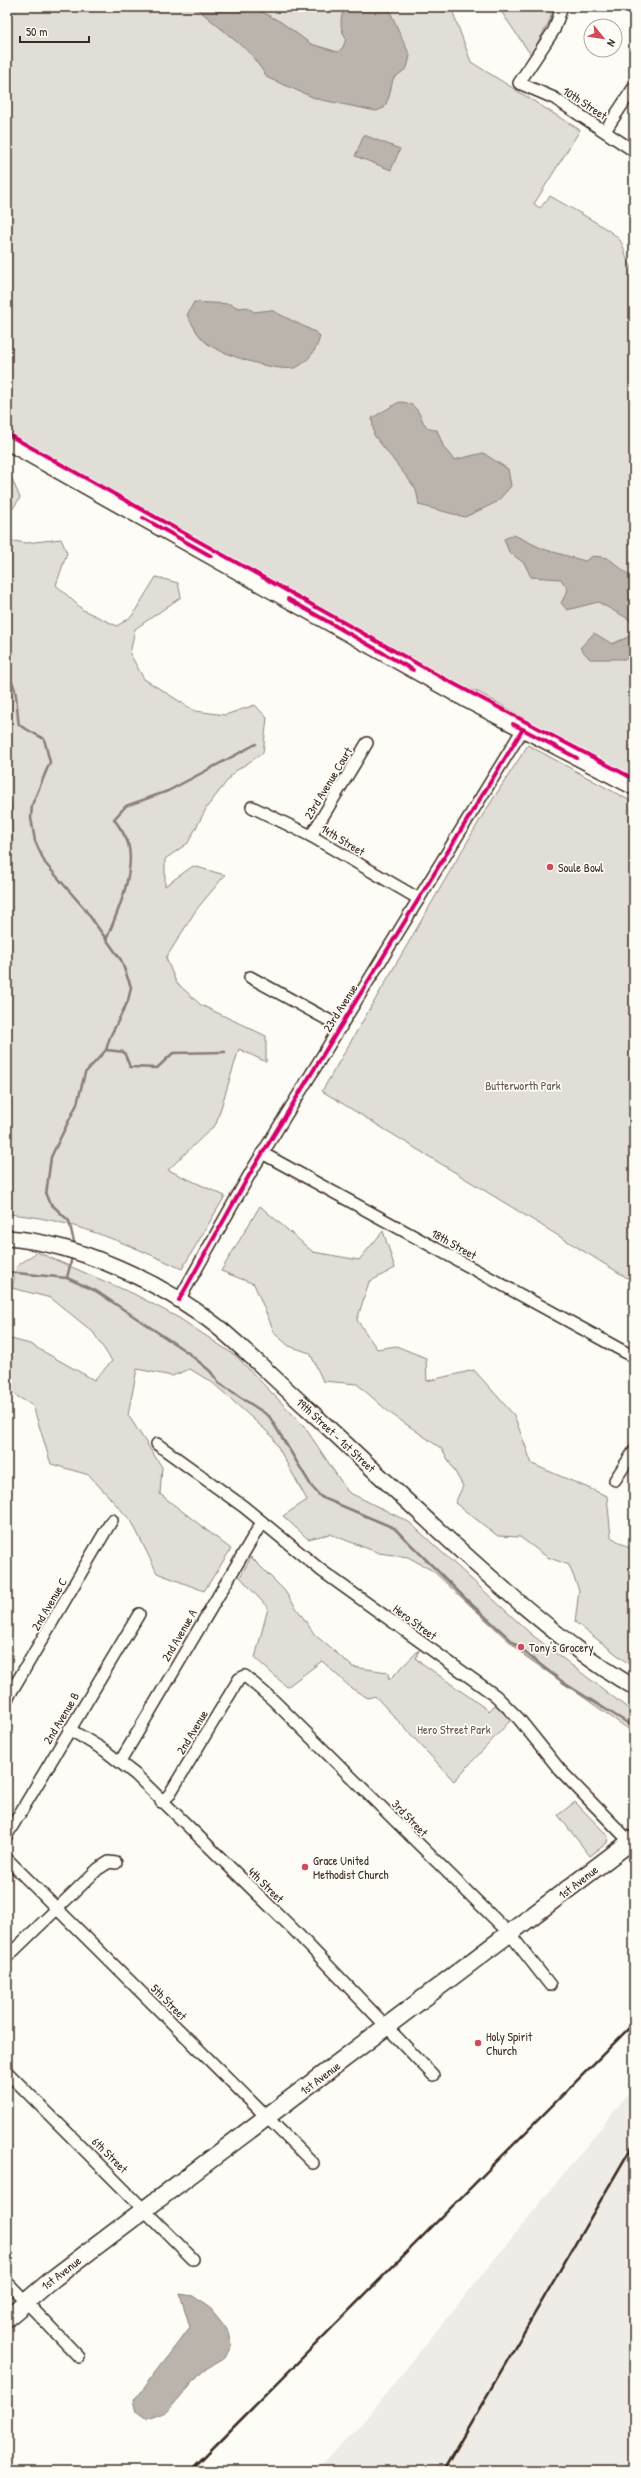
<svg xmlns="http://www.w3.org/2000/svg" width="641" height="2478" font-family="'Patrick Hand',sans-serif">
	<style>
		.built { fill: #efece7 }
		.green { fill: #e1ded7; stroke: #8e847a }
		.water { fill: #bbb4ad; stroke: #887d74 }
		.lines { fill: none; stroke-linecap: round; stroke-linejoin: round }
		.stream { stroke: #887d74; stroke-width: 2.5 }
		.street-casing { stroke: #3b2a1e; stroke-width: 14 }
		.secondary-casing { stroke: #3b2a1e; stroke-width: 18 }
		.primary-casing { stroke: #3b2a1e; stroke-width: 20 }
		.street { stroke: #fdfcf7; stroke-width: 11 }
		.secondary { stroke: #fdfcf7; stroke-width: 15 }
		.primary { stroke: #fdfcf7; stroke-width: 17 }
		.rail { stroke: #3b2a1e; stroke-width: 2.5 }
		.cycleway-casing { stroke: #fdfcf7; stroke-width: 6 }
		.cycleway { stroke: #d6006c; stroke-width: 4 }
		.poi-dot { fill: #d1495b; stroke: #fdfcf7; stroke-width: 1.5 }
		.labels { text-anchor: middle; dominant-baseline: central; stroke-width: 3.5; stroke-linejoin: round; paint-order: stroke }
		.street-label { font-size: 12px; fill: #3b2a1e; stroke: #fdfcf7 }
		.poi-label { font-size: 12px; fill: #3b2a1e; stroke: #fdfcf7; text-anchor: start }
		.park-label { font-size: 12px; fill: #64574c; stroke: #fdfcf7 }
	</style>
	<rect width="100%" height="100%" fill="#fdfcf7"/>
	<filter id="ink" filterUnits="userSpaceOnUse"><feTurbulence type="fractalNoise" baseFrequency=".025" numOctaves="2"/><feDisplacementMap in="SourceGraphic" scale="8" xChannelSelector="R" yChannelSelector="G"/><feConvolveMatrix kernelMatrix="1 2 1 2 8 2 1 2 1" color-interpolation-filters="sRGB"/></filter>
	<g filter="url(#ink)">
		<!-- built -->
		<path class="built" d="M634,2087V2471H315L358,2428Z"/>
		<!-- green -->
		<g class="green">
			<path d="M7,7H451L471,62L580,130L534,204L540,208L550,196C565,205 609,228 619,239C627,249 623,260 634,269V777L611,767L478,692L459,686L7,432Z"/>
			<path d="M498,7H552L550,20L531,55Z"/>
			<path d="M7,467L20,498L7,517Z"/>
			<path d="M61,539L67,553L56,585L83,610L117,626L132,616L156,577L178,583L181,597L135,629L130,654L144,679L195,711L225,715L255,705L267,718L263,753L234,772L207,807L188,843L165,859V886L193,866L225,875L196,910L166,958L176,982L201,1005L266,1036V1062L239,1049L216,1124L168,1170L225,1196L182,1269C126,1243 69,1218 7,1214V848L13,845L11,804L7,801V540L26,543Z"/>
			<path d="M528,745L634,803V1282L322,1091L484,813Z"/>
			<path d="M260,1206L313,1252L359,1260L383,1231L395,1268L369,1282L357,1320L377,1349L396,1346L426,1358L427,1381L474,1370L514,1415L532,1464L607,1496L611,1537L634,1551V1668L575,1622L579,1590L569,1565L547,1557L520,1537L498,1536L455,1503L463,1486L442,1449L390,1413L357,1384L323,1381L310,1353L289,1346L275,1334L254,1284L221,1271Z"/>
			<path d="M37,1252L134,1294L179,1318L236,1356L304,1426L348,1492L409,1522L531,1634L634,1713V1733L525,1656L433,1571L408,1557L379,1553L330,1534L308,1539L283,1516L307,1500L272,1436L213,1383L190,1369L172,1376L137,1369L128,1415L162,1467L160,1494L231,1549L204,1591L157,1573L132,1522L89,1475L51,1464L33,1406L7,1390V1338L30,1344L94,1380L112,1361L93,1332L51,1298L12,1288L17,1266Z"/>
			<path d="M251,1557L284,1590L315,1635L353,1667L388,1672L389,1680L419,1650L416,1659L489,1711L496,1704L510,1721L454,1781L375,1696L368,1698L351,1688L322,1661L287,1687L255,1658L268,1608L240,1577Z"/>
			<path d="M575,1802L608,1836L607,1843L590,1856L558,1815Z"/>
		</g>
		<!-- water -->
		<g class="water">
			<path d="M195,7H253L281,22L311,44L338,52L343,47L346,39C340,28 339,19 345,7H388L410,56L407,68L393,79L389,97L384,108L376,111L317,99L268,78L249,52Z"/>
			<path d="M364,135L400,149L391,170L355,156Z"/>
			<path d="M194,302L230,304L239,308L247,307L254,312L271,310L315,332L320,336C318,348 308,362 297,367C282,374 225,355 211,346C199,339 194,327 187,315Z"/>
			<path d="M399,402C427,402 416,431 437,430L444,448L454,460L483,453L508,469L511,486L497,502L465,517L419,505L416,489L374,435L372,418Z"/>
			<path d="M514,535L543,549L585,561L593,556L608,558L634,579V626L627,618L598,602L567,610L561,603L568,590L561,579L531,577L524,563L509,552L504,539Z"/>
			<path d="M634,627V659H590L580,648L594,633L612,644L628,637Z"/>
			<path d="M180,2294L193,2296L211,2309L224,2325L230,2335L231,2346L225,2358L202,2371L167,2412L147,2419L137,2412L134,2400L190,2327Z"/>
		</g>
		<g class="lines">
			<!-- stream -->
			<g class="stream">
				<path d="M7,676C19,685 16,711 19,725L44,739L50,762L32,805L31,818L35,841L45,863L84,908L121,960L131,987L128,1001L110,1037L106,1050L85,1073L77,1104L51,1157L46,1195L49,1202L69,1221L75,1246"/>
				<path d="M106,940C117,914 136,871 128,843C125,835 119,826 114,819L126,806L168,791L256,744"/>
				<path d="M106,1050L124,1052L130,1067L157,1068L173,1053L225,1052"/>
				<path d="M7,1272L67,1278L96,1291L187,1352L210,1371L219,1383L269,1416L312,1487L321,1497L394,1528L469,1602L523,1651L564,1683L634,1727"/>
				<path d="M67,1278L72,1257"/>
			</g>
			<!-- street casing -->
			<g class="street-casing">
				<g id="street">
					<path d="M562,7L554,30L519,83L554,98L634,151"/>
					<path d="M605,131L634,87"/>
					<path d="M252,807L311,836L419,899"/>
					<path d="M311,836L367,743"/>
					<path d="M250,977L341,1027"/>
					<path d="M262,1153L634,1357"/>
					<path d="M179,1300L251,1172L523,729"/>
					<path d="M157,1444L244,1507L322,1571L496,1696L519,1719L560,1770L634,1846"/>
					<path d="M615,1480L634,1451"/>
					<path d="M7,1699L112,1520"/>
					<path d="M69,1729L104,1750L136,1775L292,1928L433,2075"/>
					<path d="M120,1762L262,1522"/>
					<path d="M161,1802L169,1795L239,1679L245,1676L273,1700L510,1934L550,1985"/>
					<path d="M7,1835L139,1614"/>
					<path d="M7,1859L313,2163"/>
					<path d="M7,1957L98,1869L109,1862L116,1863"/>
					<path d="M7,2072L193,2259"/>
					<path d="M7,2282L79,2357"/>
				</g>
			</g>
			<!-- secondary casing -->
			<g class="secondary-casing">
				<g id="secondary">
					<path d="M7,442L465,699L634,787"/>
					<path d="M7,1238C78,1243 163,1283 218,1327C249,1353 278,1382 308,1409C379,1474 447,1541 520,1603C556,1633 593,1664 634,1687"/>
				</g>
			</g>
			<!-- primary casing -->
			<g class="primary-casing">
				<path id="primary" d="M7,2318L54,2278L634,1839"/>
			</g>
			<!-- street -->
			<use href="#street" class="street"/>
			<!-- secondary -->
			<use href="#secondary" class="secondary"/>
			<!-- primary -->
			<use href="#primary" class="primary"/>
			<!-- rail -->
			<g class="rail">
				<path d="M190,2471L634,2023"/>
				<path d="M443,2471L634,2143"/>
			</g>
			<!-- cycleway casing -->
			<g class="cycleway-casing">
				<g id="cycleway">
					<path d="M7,434L441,677L634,779"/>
					<path d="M143,518L211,556"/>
					<path d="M288,599L413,670"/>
					<path d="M513,724L577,758"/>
					<path d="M179,1300L251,1172L523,729"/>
				</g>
			</g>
			<!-- cycleway -->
			<use href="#cycleway" class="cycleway"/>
		</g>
	</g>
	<!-- markers -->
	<g class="poi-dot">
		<circle cx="550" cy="867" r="4"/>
		<circle cx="521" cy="1647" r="4"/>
		<circle cx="305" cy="1867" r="4"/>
		<circle cx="478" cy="2043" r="4"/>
	</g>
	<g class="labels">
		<!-- street labels -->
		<g class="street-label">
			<text transform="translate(585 103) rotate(33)">10th Street</text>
			<text transform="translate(328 783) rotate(-59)">23rd Avenue Court</text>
			<text transform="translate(343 840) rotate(31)">14th Street</text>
			<text transform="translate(340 1008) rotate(-58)">23rd Avenue</text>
			<text transform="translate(454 1244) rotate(29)">18th Street</text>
			<text transform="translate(336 1435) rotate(43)">19th Street - 1st Street</text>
			<text transform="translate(49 1604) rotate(-60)">2nd Avenue C</text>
			<text transform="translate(415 1622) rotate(36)">Hero Street</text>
			<text transform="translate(179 1635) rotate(-60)">2nd Avenue A</text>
			<text transform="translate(61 1718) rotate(-59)">2nd Avenue B</text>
			<text transform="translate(192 1732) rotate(-59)">2nd Avenue</text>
			<text transform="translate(410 1818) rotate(46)">3rd Street</text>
			<text transform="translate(578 1882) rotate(-38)">1st Avenue</text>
			<text transform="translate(266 1885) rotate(44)">4th Street</text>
			<text transform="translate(169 2002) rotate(45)">5th Street</text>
			<text transform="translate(320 2078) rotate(-37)">1st Avenue</text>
			<text transform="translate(110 2155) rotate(45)">6th Street</text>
			<text transform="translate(61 2273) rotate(-38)">1st Avenue</text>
		</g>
		<!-- poi labels -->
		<g class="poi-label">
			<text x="558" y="867">Soule Bowl</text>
			<text x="529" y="1647">Tony's Grocery</text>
			<text x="313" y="1860">Grace United<tspan x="313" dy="14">Methodist Church</tspan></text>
			<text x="486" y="2036">Holy Spirit<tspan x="486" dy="14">Church</tspan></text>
		</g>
		<!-- park labels -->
		<g class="park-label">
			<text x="523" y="1085">Butterworth Park</text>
			<text x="454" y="1729">Hero Street Park</text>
		</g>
	</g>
	<!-- margin -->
	<rect width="641" height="2478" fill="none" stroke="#fdfcf7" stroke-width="24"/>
	<rect x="12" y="12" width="617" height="2454" fill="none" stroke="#3b2a1e" stroke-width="1.5" filter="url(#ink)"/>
	<!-- north arrow -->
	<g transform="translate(603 38) rotate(120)"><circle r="19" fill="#fdfcf7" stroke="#afa8a0"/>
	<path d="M0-3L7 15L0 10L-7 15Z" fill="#d1495b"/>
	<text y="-6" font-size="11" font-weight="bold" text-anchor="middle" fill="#3b2a1e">N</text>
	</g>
	<!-- scale -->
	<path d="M20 36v6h69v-6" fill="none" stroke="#3b2a1e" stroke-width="2"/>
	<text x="26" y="36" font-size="12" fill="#3b2a1e" stroke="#fdfcf7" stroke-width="3" paint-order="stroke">50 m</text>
</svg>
